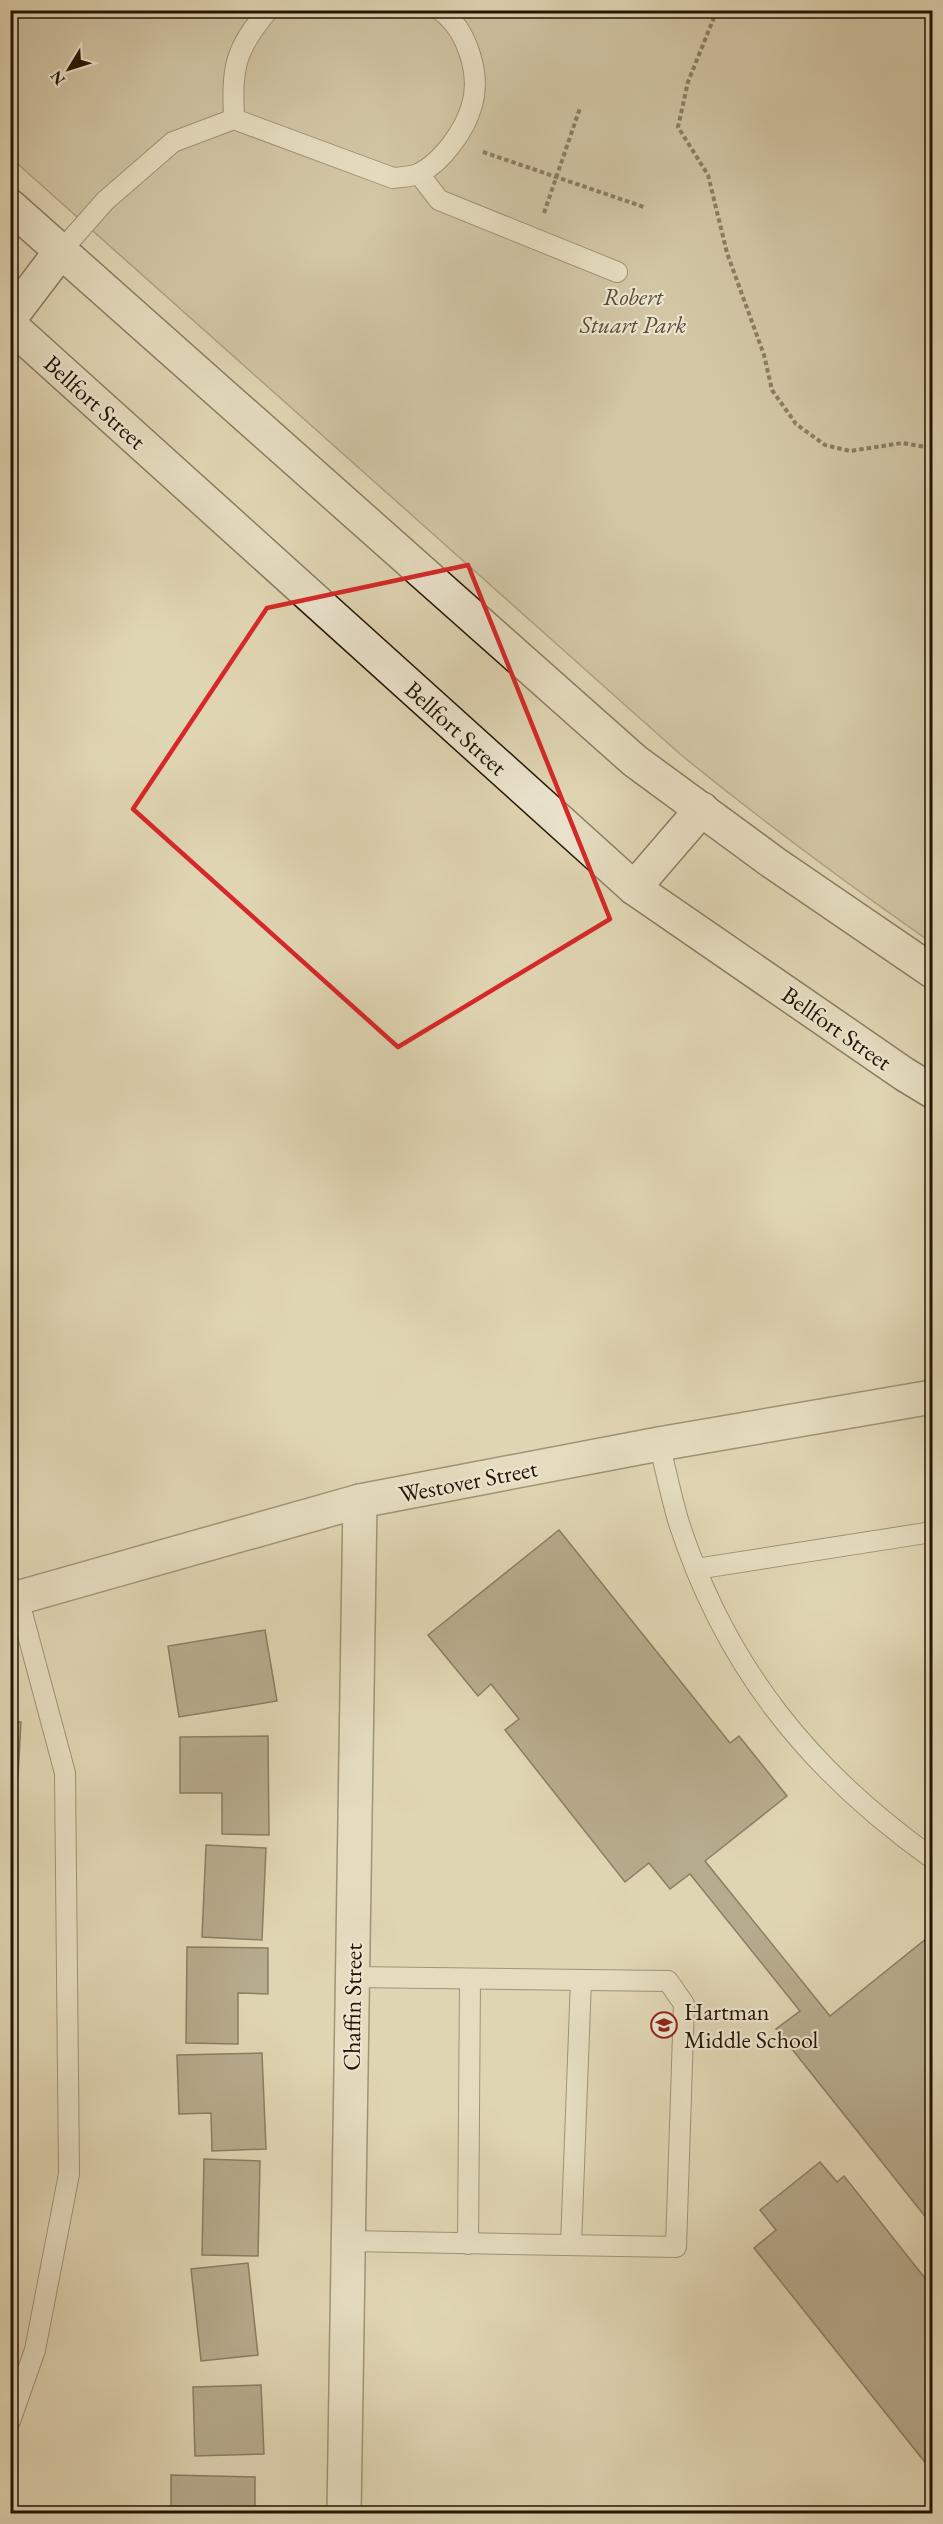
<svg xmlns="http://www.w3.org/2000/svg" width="943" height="2524" font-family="'EB Garamond',serif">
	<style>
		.green { fill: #c0b495; stroke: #72644c; stroke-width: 1.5 }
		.building { fill: #85785f; stroke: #231403; stroke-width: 1.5 }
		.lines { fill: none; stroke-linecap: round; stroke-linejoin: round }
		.service-casing { stroke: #52442f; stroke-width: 22 }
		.minor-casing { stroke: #52442f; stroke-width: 36 }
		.secondary-casing { stroke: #231403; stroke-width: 36 }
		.path { stroke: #231403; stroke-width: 4; stroke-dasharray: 4.5 3; stroke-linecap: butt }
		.service { stroke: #ebe4ce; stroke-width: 20 }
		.minor { stroke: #ebe4ce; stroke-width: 33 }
		.secondary { stroke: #ebe4ce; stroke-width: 33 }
		.marked { fill: none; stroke: #d62828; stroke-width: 4.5; stroke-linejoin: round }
		.labels { text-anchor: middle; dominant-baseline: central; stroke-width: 4.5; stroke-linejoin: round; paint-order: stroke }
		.park-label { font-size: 24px; font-style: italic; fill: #5a4c36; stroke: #ebe4ce }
		.street-label { font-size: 24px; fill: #231403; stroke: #ebe4ce }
		.poi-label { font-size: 24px; fill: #231403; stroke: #ebe4ce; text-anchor: start }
	</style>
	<rect width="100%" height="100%" fill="#e0d5b3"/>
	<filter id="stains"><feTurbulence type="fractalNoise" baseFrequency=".00333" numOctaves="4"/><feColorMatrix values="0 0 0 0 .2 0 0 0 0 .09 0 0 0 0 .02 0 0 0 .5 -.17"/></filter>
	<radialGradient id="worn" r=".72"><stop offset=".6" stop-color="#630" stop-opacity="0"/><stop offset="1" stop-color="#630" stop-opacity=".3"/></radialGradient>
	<!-- green -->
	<path class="green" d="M11,11H932V943C846,883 762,821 680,754L11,158Z"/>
	<!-- building -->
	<g class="building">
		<path d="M559,1530L730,1743L739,1736L787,1796L705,1861L830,2016L932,1934V2225L776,2029L800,2011L690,1874L670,1889L649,1863L625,1882L505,1730L519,1719L491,1684L478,1696L428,1635Z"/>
		<path d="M265,1630L277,1701L179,1717L168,1646Z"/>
		<path d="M10,1721L21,1722L18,1776L10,1775Z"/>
		<path d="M268,1736L269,1835L222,1834V1793H180V1737Z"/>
		<path d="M206,1845L266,1848L262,1940L202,1937Z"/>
		<path d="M187,1947L268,1948V1994L238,1993V2044L186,2043Z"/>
		<path d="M262,2053L266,2149L212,2151L211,2113L179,2114L177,2055Z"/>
		<path d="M204,2159L260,2161L258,2256L202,2255Z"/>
		<path d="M820,2162L837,2182L844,2176L932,2287V2471L754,2248L776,2230L760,2210Z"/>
		<path d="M248,2263L258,2355L201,2361L191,2269Z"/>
		<path d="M261,2385L264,2454L195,2456L193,2387Z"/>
		<path d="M171,2475L255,2477V2514H171Z"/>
	</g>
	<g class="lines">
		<!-- service casing -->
		<g class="service-casing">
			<g id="service">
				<path d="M234,119C232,67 234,51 268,10"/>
				<path d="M419,174L439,200L617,272"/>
				<path d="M61,251L105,201L173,142L234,119L393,178C401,177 413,177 420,173C443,161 465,130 472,105C481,74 467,29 440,10"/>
				<path d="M659,1444C666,1470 671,1497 679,1523C726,1668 810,1771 932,1858"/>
				<path d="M696,1569L932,1532"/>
				<path d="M348,2241L676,2247L684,2004L668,1981L352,1977"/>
				<path d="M468,2244L470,1979"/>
				<path d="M571,2245L581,1980"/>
				<path d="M10,2421L35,2350L69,2174L65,1773L18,1598"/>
			</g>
		</g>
		<!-- minor casing -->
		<g class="minor-casing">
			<g id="minor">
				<path d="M10,1600L360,1501L659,1444L932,1397"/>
				<path d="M344,2514L360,1501"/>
			</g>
		</g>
		<!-- secondary casing -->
		<g class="secondary-casing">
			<g id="secondary">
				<path d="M10,206L635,761L774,863L932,971"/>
				<path d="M10,318L61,251"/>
				<path d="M10,325L634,888L904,1074L932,1091"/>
				<path d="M634,888L702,809"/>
			</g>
		</g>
		<!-- path -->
		<g class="path">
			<path d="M717,10L688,82L678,127L708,175L727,253L764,355L772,390L796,424L825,445L850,451L902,443L932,448"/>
			<path d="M483,152L644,207"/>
			<path d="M544,213L580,108"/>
		</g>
		<!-- service -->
		<use href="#service" class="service"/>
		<!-- minor -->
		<use href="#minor" class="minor"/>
		<!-- secondary -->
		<use href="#secondary" class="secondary"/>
	</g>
	<!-- marked area -->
	<path d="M0 0H943V2524H0ZM468,565L610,919L398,1047L133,809L267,608Z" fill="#e0d5b3" fill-opacity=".55" fill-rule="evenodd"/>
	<path class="marked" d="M468,565L610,919L398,1047L133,809L267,608Z"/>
	<!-- icons -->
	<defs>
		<g id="school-ring" transform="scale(1.35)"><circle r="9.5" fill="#ebe4ce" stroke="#8f2418" stroke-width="1.5"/><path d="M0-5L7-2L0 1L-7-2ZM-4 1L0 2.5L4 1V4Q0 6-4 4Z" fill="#8f2418"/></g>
	</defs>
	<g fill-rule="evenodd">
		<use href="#school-ring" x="664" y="2025"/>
	</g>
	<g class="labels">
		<!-- park labels -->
		<g class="park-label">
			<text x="633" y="296">Robert<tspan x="633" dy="28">Stuart Park</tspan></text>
		</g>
		<!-- street labels -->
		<g class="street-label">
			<text transform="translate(95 402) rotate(42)">Bellfort Street</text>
			<text transform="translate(456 728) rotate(42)">Bellfort Street</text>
			<text transform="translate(837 1028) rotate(35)">Bellfort Street</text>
			<text transform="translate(468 1481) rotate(-11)">Westover Street</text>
			<text transform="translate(352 2007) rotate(-89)">Chaffin Street</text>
		</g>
		<!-- poi labels -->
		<g class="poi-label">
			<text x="684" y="2011">Hartman<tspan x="684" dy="28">Middle School</tspan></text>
		</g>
	</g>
	<!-- margin -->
	<rect width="943" height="2524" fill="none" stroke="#e0d5b3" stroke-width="36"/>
	<rect x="12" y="12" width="919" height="2500" fill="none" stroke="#231403" stroke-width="3"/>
	<rect x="18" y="18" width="907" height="2488" fill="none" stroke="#231403" stroke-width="1.5"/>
	<!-- north arrow -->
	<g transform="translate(69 69) rotate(232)" stroke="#ebe4ce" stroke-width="4.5" paint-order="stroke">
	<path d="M0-4.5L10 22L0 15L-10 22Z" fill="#231403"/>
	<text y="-9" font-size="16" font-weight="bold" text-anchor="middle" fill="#231403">N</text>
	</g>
	<rect width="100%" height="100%" filter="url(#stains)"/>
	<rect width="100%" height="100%" fill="url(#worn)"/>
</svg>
